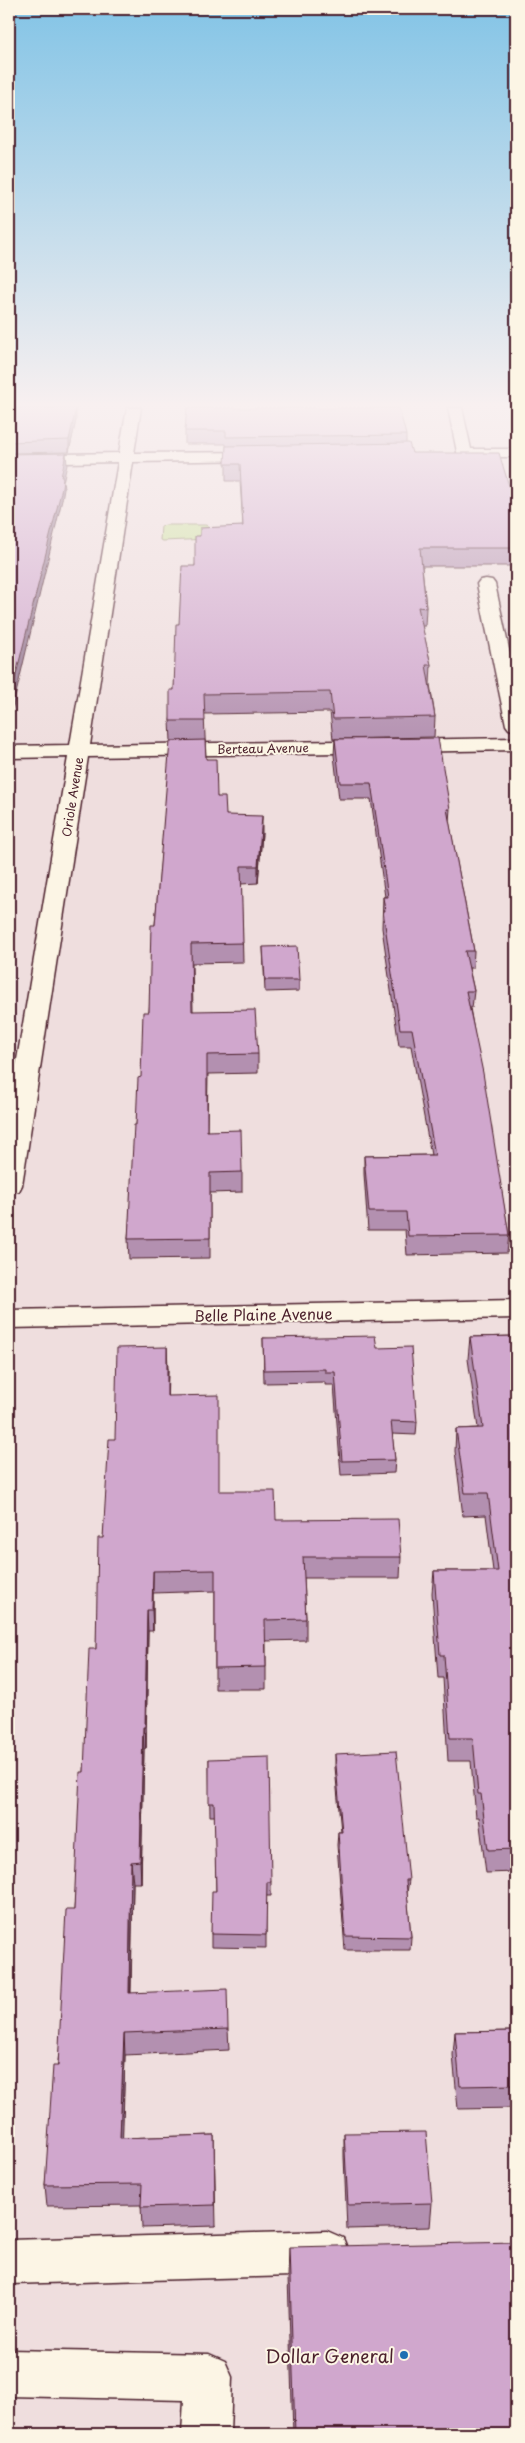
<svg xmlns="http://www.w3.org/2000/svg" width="525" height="2443" font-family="'Playpen Sans',sans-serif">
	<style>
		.green { fill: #c9e197; stroke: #8a8061 }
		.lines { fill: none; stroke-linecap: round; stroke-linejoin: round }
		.minor-casing { stroke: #4a1f2b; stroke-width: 3 }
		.minor { fill: #fcf5e5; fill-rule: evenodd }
		.wall { fill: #b390b0; stroke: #4a1f2b }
		.shaded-wall { fill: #927590; stroke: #4a1f2b }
		.building { fill: #d0a7cd; stroke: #4a1f2b }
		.poi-dot { fill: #1f6fb2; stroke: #fcf5e5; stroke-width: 2 }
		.labels { text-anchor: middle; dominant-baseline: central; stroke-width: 4; stroke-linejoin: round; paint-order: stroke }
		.far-street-label { font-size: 12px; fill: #4a1f2b; stroke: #fcf5e5 }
		.street-label { font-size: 15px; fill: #4a1f2b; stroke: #fcf5e5 }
		.near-poi-label { font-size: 18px; fill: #4a1f2b; stroke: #fcf5e5; text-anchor: end }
	</style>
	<rect width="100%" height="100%" fill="#efdede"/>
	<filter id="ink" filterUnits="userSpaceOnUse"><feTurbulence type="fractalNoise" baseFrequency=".02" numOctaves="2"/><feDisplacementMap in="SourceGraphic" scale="10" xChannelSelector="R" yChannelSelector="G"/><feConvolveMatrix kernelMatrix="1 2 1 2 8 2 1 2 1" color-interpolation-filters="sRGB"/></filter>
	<g filter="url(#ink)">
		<!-- green -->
		<path class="green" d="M166,525H205L209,526L208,539L163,541L160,540L161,526Z"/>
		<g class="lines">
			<!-- minor casing -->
			<g class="minor-casing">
				<g id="minor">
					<path d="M127,408H141L134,453L262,452L269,456L262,460L133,462L90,745L516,738V750L88,757L22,1185L19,1191L9,1193V1107L68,757L9,758V746L70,745L118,462L9,464V455L119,453Z"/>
					<path d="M448,408H462L471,449H516V457H458Z"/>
					<path d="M486,579L492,580L495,584L516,682V731L509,729L506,725L477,584L480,580Z"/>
					<path d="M516,1300V1318L9,1328V1310Z"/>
					<path d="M327,2231L343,2238L349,2253L343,2268L327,2275L9,2284V2240Z"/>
					<path d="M9,2350L209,2354L225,2361L232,2377L230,2434H182L184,2400L9,2396Z"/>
				</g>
			</g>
			<!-- minor -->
			<use href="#minor" class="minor"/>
		</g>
		<!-- wall -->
		<g class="wall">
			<path d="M9,408L76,420L69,452L9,453Z"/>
			<path d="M187,408L406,435V444L412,453L516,509V566H422L426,608L425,626H422L431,665L430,684L435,717L434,737L333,739L330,712L204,714L206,759L217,797L226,815L262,833L258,883L241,884L243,962L192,963L193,1011L258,1054V1073L208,1074L207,1131L242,1172V1192L210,1193V1258L129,1259L128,1239L136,1125L149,1012L155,925L171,741L170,721L174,690L179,624L195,566L200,536L243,526L240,481H226V444H185V431Z"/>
			<path d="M512,408H516V419Z"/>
			<path d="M335,739L450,809L449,821L474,951L473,968H469L474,991L472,1008H470L509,1235L507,1253L407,1255L405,1230H368L364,1174V1156L431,1155L411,1046H399L382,928L383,897H385L371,799H339L334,755Z"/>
			<path d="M263,947L299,980V991L265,992Z"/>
			<path d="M516,1336V1872L486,1873L479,1817H476L471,1761H448L443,1678H438L432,1593L434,1571H493L486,1515L463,1516L455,1451L456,1429L478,1428L468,1359L470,1337Z"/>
			<path d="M263,1338L377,1348L417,1422L416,1435L392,1434L395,1460L394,1473L341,1475L334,1385H325V1382L264,1383Z"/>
			<path d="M168,1368L167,1396L219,1491L276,1520L401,1557L400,1578H304L306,1619V1640L266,1641V1689H215V1591L153,1593V1631H148L146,1748L144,1749L141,1883H133L131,1993L228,2029L229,2050L125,2055L122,2138L214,2135L216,2226L142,2228L141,2205L47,2206L45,2185L74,1910L84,1772L96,1649L103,1538L115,1439Z"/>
			<path d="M335,1754L409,1880L407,1893L411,1937L410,1950H345L337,1845L338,1832H341L335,1767Z"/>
			<path d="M209,1759L271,1882V1896H266V1948L211,1947V1934L216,1891L215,1816H210Z"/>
			<path d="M516,2031V2108L458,2109L453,2055L455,2032Z"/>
			<path d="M344,2133L432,2203L430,2227L347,2229L344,2157Z"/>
			<path d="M289,2247L516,2434H293L288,2277Z"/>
		</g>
		<!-- shaded-wall -->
		<g class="shaded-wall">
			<path d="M76,408V420L69,452V440Z"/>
			<path d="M66,453L67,465L63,482L64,488L62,500L9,723V703Z"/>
			<path d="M262,816V833L258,883V866Z"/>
			<path d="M167,1347L168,1368L167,1417Z"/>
			<path d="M153,1571V1631L152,1610Z"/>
			<path d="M147,1610L148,1631L146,1748L145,1727Z"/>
			<path d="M143,1727L144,1749L141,1883L140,1861Z"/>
			<path d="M131,1862L133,1883L130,2015L129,1993Z"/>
			<path d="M124,2033L125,2055L122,2159L120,2138Z"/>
		</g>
		<!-- building -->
		<g class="building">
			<path d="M9,408H76L69,440L9,442Z"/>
			<path d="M187,408H399L406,435L226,437V431H185Z"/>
			<path d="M409,443L412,453H499L516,509V548H420L426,608L418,607L431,665H426L435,717L333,719L330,692L204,694L205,721H170V690H174L176,624H179L182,566H195V536H200V528L243,526L240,464H225L226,446Z"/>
			<path d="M66,453L61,477H63L62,488L9,703V454Z"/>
			<path d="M438,738L450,809H447L474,951H465L474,991H466L483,1073L509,1235L408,1236L406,1212H369L364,1156L435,1155L412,1029H400L383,911H385L383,897H388L371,783H340L335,739Z"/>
			<path d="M205,740L206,759H216L217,797H225L226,815L262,816L258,866H241L243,943L191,944L192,1011L255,1010L258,1054L207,1055V1131L241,1130L242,1172L210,1173V1238L128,1239L134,1125H136L138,1078L141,1077L143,1012H149L151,925H155L170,741Z"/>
			<path d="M297,946L299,980H265L263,947Z"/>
			<path d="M375,1336L377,1348L411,1347L417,1422L391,1421L395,1460L342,1461L335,1372H325V1369L264,1370L263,1338Z"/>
			<path d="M516,1336V1849L488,1850L481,1794H478L473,1738H450L444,1655H440L434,1571H498L488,1493H465L456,1429L483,1428L470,1337Z"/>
			<path d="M167,1347V1396L219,1395V1491H275L276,1520L398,1519L401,1557H303L306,1619L265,1620L266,1667L215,1668V1570L153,1571L152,1610H147L145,1727H143L140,1861L131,1862L129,1993L227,1989L228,2029L124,2033L120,2138L214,2135L215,2205L141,2207L142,2184L45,2185L53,2066H58L66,1910H74L80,1772H84L89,1649H96L98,1538H103L109,1439H115L117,1348Z"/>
			<path d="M396,1751L409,1880H406L411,1937L345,1936L338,1832H342L335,1754Z"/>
			<path d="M269,1757L271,1882H267L266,1935L211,1934L212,1891H216L214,1803H209V1759Z"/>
			<path d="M516,2031V2085L460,2086L455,2032Z"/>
			<path d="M426,2132L432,2203L348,2205L344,2133Z"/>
			<path d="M516,2242V2434H295L289,2247Z"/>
		</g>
	</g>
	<!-- sky -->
	<linearGradient id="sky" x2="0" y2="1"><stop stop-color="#83c4e6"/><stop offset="0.54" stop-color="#f8f0f0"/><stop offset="1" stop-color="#f8f0f0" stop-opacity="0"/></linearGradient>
	<rect width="525" height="750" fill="url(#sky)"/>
	<!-- markers -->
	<circle class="poi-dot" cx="404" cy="2355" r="5"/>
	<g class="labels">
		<!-- far-street labels -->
		<g class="far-street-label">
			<text transform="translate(263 748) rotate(-1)">Berteau Avenue</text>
			<text transform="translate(72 797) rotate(-81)">Oriole Avenue</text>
		</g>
		<!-- street labels -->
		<g class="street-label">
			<text transform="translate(263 1314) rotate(-1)">Belle Plaine Avenue</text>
		</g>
		<!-- near-poi labels -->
		<g class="near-poi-label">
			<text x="394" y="2355">Dollar General</text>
		</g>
	</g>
	<!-- margin -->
	<rect width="525" height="2443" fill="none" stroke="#fcf5e5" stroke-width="30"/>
	<rect x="15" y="15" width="495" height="2413" fill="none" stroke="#4a1f2b" stroke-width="2" filter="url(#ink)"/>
</svg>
